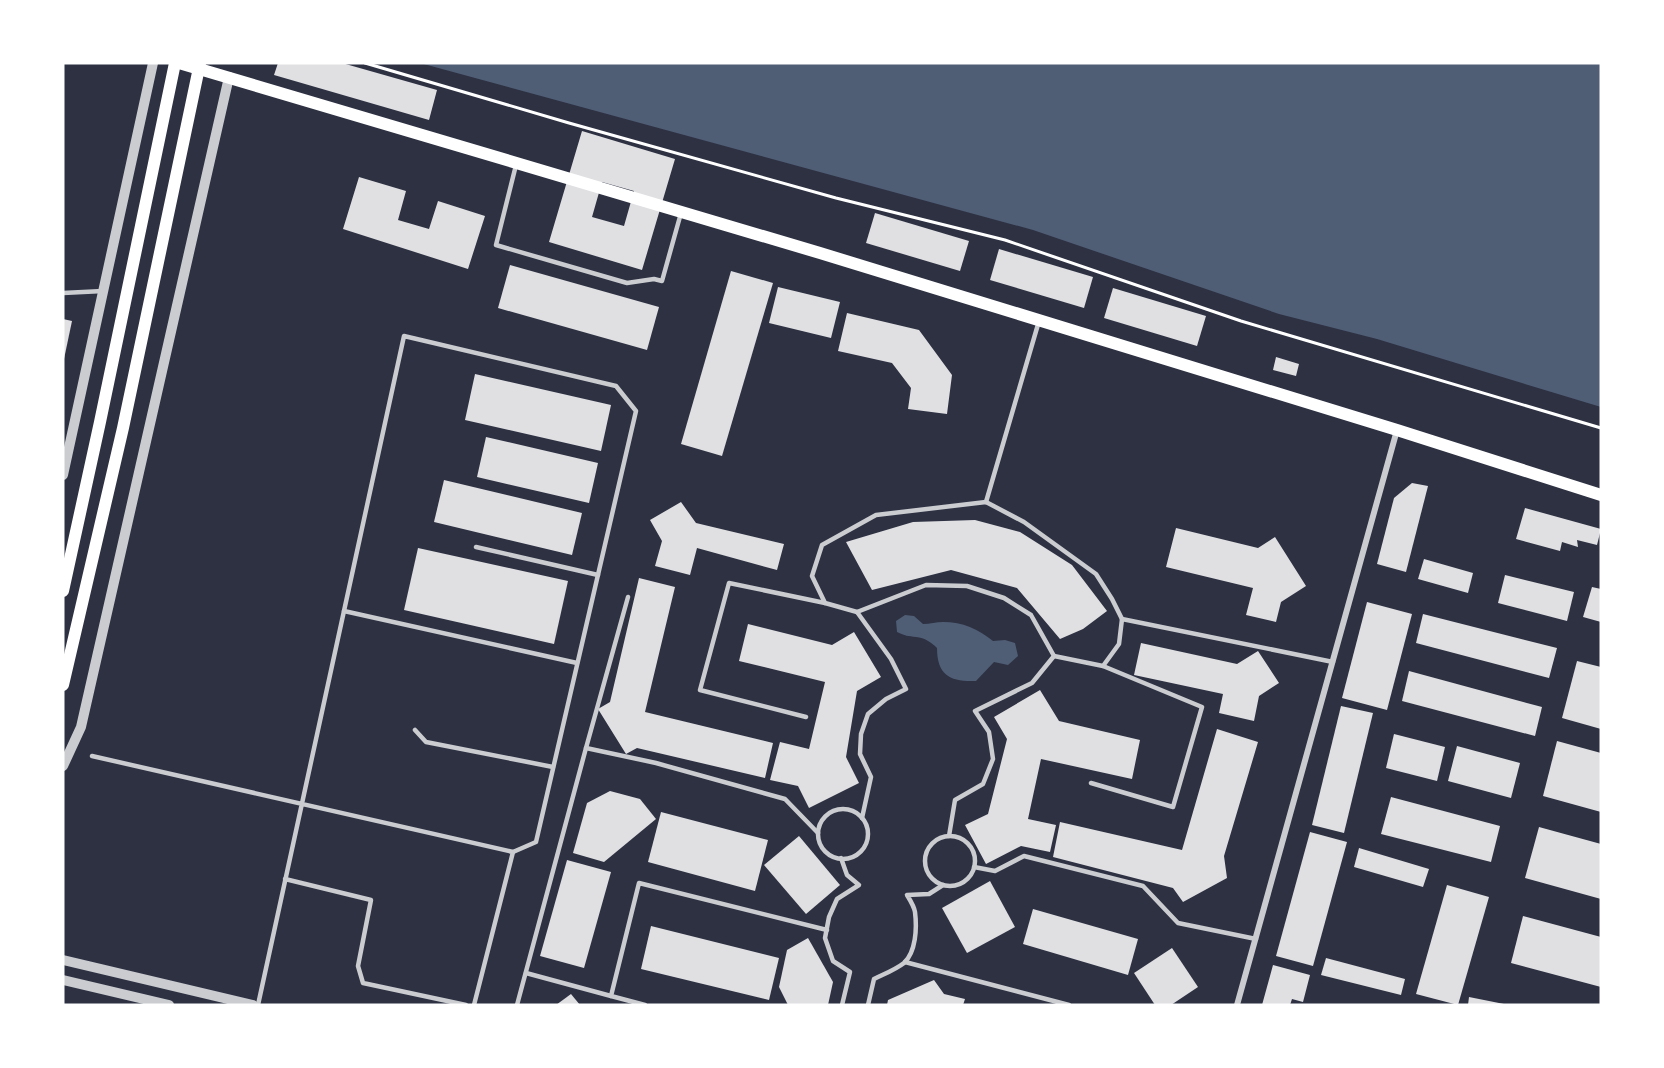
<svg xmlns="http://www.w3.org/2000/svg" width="1664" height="1068" font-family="Overpass,sans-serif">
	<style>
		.water { fill: #4f5d75 }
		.building { fill: #e0e0e3; fill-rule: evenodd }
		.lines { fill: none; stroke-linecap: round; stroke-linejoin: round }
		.path { stroke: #fff; stroke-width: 3 }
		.service { stroke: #caccd0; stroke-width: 4.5 }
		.minor { stroke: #caccd0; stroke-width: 6 }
		.tertiary { stroke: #caccd0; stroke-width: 10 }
		.secondary { stroke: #fff; stroke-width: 12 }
	</style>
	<rect width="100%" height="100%" fill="#2d3142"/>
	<!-- water -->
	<g class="water">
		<path d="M420,63H1601V407L1377,339L1279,314L1033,230Z"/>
		<path d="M905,615L914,616L923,624C930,624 936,622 943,622C963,622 978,629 993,641L1005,640L1015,643L1018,656L1008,665L994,662L976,681C951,682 937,676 937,648C931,642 925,638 916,637C908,636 905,636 897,632L896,621Z"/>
	</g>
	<!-- building -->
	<g class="building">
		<path d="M278,63H342L437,90L429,120L274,75Z"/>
		<path d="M582,131L675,159L642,270L549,242ZM602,182L634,191L624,226L592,217Z"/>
		<path d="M359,177L406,191L398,220L429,229L438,201L485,216L468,269L343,229Z"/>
		<path d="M875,213L969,241L960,271L866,243Z"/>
		<path d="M999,249L1093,277L1084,308L990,280Z"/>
		<path d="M510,265L659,307L647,350L498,308Z"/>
		<path d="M731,271L773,283L722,456L681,444Z"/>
		<path d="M778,287L840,302L831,338L769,323Z"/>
		<path d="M1113,288L1206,316L1197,346L1104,318Z"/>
		<path d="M847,313L919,330L952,375L947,414L908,409L911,388L892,363L838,351Z"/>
		<path d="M63,319L72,321L64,359H63Z"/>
		<path d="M1276,357L1299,364L1296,376L1273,370Z"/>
		<path d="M475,374L611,405L601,451L465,420Z"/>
		<path d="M486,437L598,463L589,503L477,477Z"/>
		<path d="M444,480L582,513L572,555L434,522Z"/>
		<path d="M1412,483L1428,486L1406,572L1377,564L1394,498Z"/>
		<path d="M681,502L696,523L784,544L777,570L697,548L690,575L655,566L662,541L650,520Z"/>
		<path d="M1525,508L1601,529L1597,545L1577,540L1578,547L1562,542L1560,551L1516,539Z"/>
		<path d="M975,520L1020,532L1072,565L1107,611L1083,629L1060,639L1017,588L951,570L872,590L846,542L913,522Z"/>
		<path d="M1176,528L1258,548L1275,537L1306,586L1281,602L1276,622L1246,615L1253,588L1166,567Z"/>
		<path d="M418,548L568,581L554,644L404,610Z"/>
		<path d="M1424,559L1473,573L1468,593L1418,579Z"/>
		<path d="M1505,575L1574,592L1567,621L1498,603Z"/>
		<path d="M639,578L675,587L645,712L773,743L765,778L637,748L626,754L598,709L610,702Z"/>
		<path d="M1592,587L1601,589V622L1583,617Z"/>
		<path d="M1367,602L1412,614L1387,710L1342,698Z"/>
		<path d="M1423,614L1557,648L1549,678L1416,643Z"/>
		<path d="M748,624L832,645L854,632L881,677L857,691L846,757L859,783L809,808L798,786L770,780L780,742L809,749L825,682L739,661Z"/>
		<path d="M1141,643L1237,664L1258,651L1279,683L1259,696L1254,721L1219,713L1223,694L1134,675Z"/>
		<path d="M1577,661L1601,667V729L1562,718Z"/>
		<path d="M1409,671L1542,707L1535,736L1402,701Z"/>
		<path d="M1040,690L1059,721L1140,740L1132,779L1041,759L1028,819L1056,825L1050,852L1021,846L986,864L965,825L988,814L1007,739L994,717Z"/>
		<path d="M1341,706L1373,713L1344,833L1312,825Z"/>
		<path d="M1217,729L1258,742L1224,856L1227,878L1183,902L1173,888L1053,857L1060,822L1182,850Z"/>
		<path d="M1394,734L1445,747L1437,781L1386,768Z"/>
		<path d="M1557,741L1601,753V812L1543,796Z"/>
		<path d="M1457,746L1520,763L1511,798L1448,781Z"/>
		<path d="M610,791L640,799L656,819L604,862L573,853L587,803Z"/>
		<path d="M1391,797L1500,826L1491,862L1381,834Z"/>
		<path d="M661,812L768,840L755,891L648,862Z"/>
		<path d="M1539,827L1601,844V899L1525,878Z"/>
		<path d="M1310,832L1347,842L1313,966L1276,956Z"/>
		<path d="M799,836L840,885L806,914L764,865Z"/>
		<path d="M1359,848L1429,869L1423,887L1354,867Z"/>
		<path d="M567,860L611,872L584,968L540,956Z"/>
		<path d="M990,881L1015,927L967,953L942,908Z"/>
		<path d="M1447,885L1489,897L1458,1005L1416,994Z"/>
		<path d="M1033,909L1138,939L1128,975L1023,944Z"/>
		<path d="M1523,916L1601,937V987L1511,963Z"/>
		<path d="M651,926L779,958L769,1000L641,969Z"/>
		<path d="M808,938L833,982L828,1005H788L779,987L787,950Z"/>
		<path d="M1172,948L1198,987L1171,1005H1155L1134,973Z"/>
		<path d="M1326,958L1405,979L1401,995L1321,975Z"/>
		<path d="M1273,965L1310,975L1303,1002L1292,999L1290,1005H1262Z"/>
		<path d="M934,980L944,994L965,999L963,1005H887L888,1000Z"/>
		<path d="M571,994L580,1005H556Z"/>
		<path d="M1469,997L1504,1004V1005H1468Z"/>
	</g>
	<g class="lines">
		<!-- path -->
		<path class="path" d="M365,63L569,123L836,198L1005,240L1241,321L1601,428"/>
		<!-- service -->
		<g class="service">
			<path d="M516,165L496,245L627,283L654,279L662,281L681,213"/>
			<path d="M63,293L103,291"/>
			<path d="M986,502L1039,321"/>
			<path d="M476,547L598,575"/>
			<path d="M344,611L577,663"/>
			<path d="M857,612L825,603L812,576L822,545L876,515L986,502L1024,522L1096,574L1112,599L1122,619L1119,644L1103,666L1054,656"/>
			<path d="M1122,619L1333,662"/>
			<path d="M806,717L700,690L729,583L825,603"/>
			<path d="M415,730L426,742L553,767"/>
			<path d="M586,748L656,763L785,799L818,833"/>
			<path d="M92,756L513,852L536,842L636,411L616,386L404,336C355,559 306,782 258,1005"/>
			<path d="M1091,783L1173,807L1202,707L1103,666"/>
			<circle cx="843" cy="834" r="25"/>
			<path d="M862,818L871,777L860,754L861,734L868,714L886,699L906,689L891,659L857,612L926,585L967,586L1004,598L1031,615L1054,656L1032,683L975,711L989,732L993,759L983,784L955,800L949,836"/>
			<circle cx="950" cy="861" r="25"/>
			<path d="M841,858L847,875L859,885L837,899L829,917L825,938L833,961L850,972L842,1005"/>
			<path d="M974,867L995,871L1024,856L1143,886L1178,923L1256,939"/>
			<path d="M285,879L371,900L358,966L363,983L466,1005"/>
			<path d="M905,962L1069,1005"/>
			<path d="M526,973L611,996"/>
			<path d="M474,1005L513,852"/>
			<path d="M517,1005L586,748L628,597"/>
			<path d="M645,1005L611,996L639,883L827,930"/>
			<path d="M868,1005L874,979C884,974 895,970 904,963C916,952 917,928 915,912C914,906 910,900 907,895L929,894L943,885"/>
		</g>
		<!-- minor -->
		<path class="minor" d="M1237,1005L1397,430"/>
		<!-- tertiary -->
		<g class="tertiary">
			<path d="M63,475L153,63"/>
			<path d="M63,766L81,727L229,77"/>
			<path d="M63,960L253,1005"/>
			<path d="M63,980L169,1005"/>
		</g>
		<!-- secondary -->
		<g class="secondary">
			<path d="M179,63L820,253L1397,430L1601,495"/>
			<path d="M63,591L100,422L175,63"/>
			<path d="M63,685L123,428L200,63"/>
		</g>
	</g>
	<!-- border -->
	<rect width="1664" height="1068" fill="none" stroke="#ffffff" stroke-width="129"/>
</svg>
